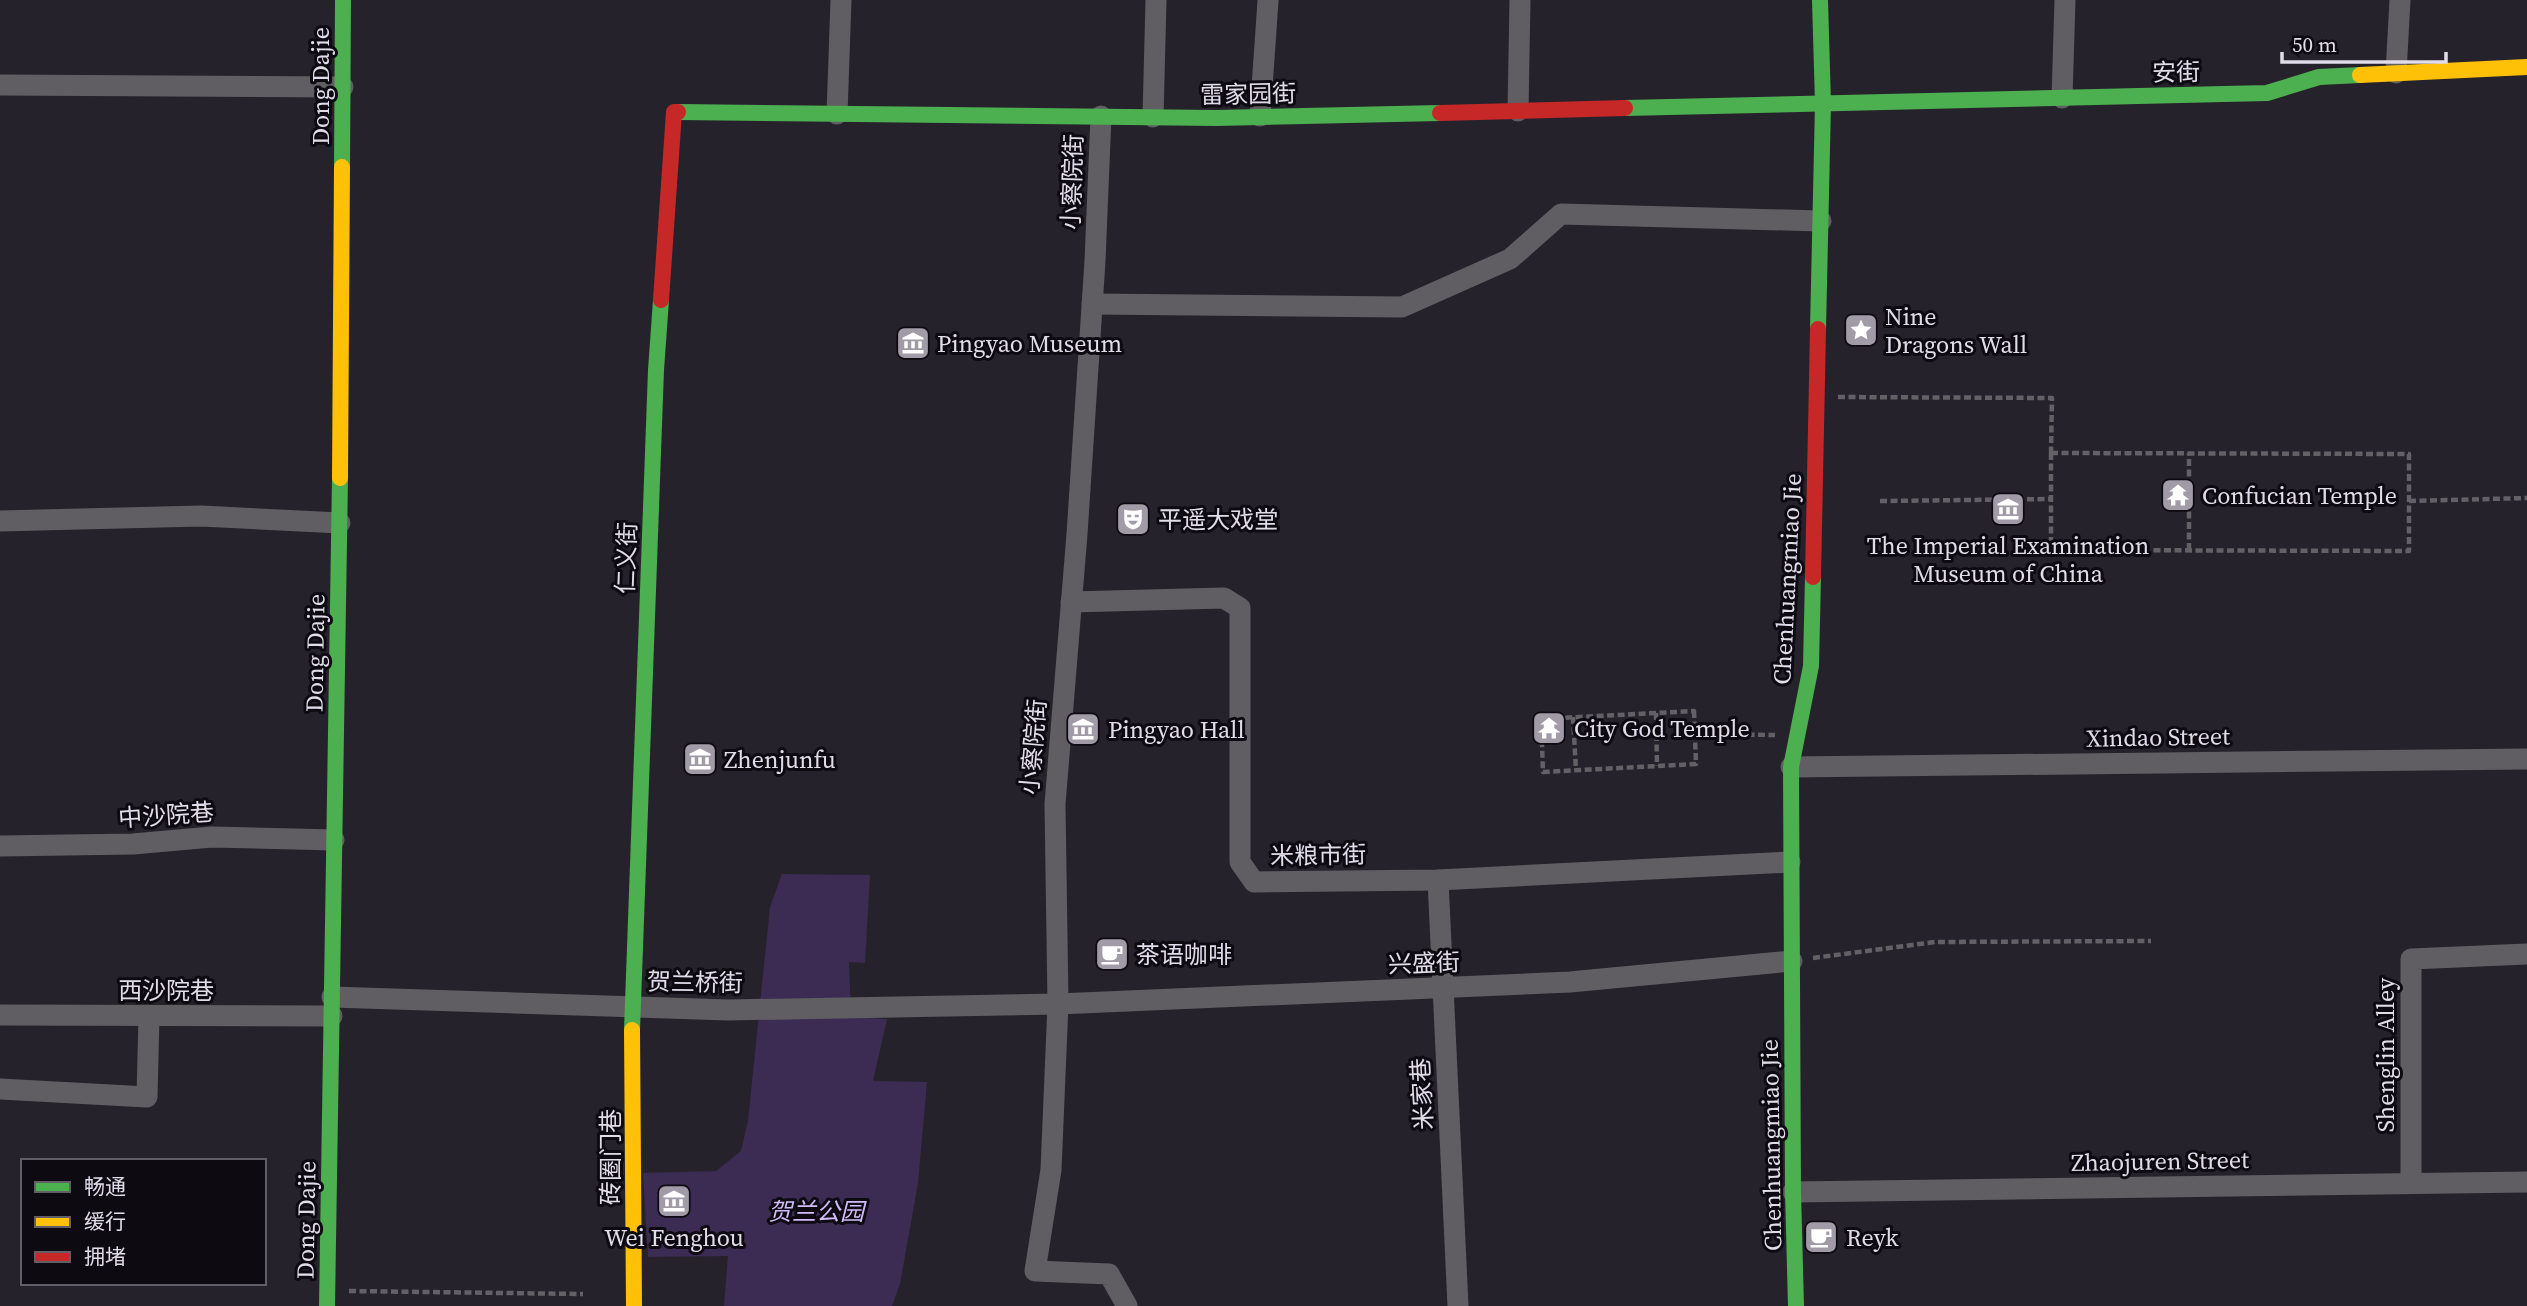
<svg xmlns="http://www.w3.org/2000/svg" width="2527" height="1306" font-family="'Source Serif 4','Noto Sans SC',serif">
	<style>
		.park { fill: #3c2c54 }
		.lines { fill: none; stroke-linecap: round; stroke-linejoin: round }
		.path { stroke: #626165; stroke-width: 4.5; stroke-dasharray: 7 3.5; stroke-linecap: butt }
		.street { stroke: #605e62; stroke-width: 21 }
		.fast { stroke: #4caf50; stroke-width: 16 }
		.slow { stroke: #ffc107; stroke-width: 16 }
		.jam { stroke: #c62828; stroke-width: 16 }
		.labels { text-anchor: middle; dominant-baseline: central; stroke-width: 6; stroke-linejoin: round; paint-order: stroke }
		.street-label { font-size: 24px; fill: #e1dce9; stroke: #0d0a12 }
		.poi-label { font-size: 24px; fill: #e1dce9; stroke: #0d0a12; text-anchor: start }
		.park-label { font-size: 24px; font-style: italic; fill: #d2baf9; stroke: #0d0a12 }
	</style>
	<rect width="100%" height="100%" fill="#26222c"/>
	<!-- park -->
	<path class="park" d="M782,874L870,875L865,963L849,962L851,1017L887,1019L873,1081L927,1082L918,1183L900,1284L892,1306H724L728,1256L648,1257L643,1173L716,1171L741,1151L748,1121L770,907Z"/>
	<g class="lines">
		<!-- path -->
		<g class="path">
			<path d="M1838,397L2052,398L2051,453"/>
			<path d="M2051,453L2409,454V551L2051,550Z"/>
			<path d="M1880,501L2051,499"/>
			<path d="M2409,501L2527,498"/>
			<path d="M2189,550V453"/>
			<path d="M1694,711L1696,764L1543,772L1541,719Z"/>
			<path d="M1656,713L1657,766"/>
			<path d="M1573,717L1576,770"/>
			<path d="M1695,734L1775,735"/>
			<path d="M1813,958L1935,942L2151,941"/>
			<path d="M349,1291L583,1294"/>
		</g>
		<!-- street -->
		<g class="street">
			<path d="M2396,73L2400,0"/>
			<path d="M0,85L343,87"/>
			<path d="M2062,98L2065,0"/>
			<path d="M1518,111L1520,0"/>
			<path d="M837,114L841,0"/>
			<path d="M1101,116L1095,261L1077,534L1055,804L1058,1004L1051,1170L1035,1271L1109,1274L1127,1306"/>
			<path d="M1260,116L1268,1"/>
			<path d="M1153,117L1156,0"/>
			<path d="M1092,304L1402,307L1510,259L1561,214L1821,221"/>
			<path d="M0,521L201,516L340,523"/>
			<path d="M1071,602L1224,598L1240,608V862L1254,882L1438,880L1790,862"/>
			<path d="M1791,767L2527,759"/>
			<path d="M0,846L133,844L212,837L334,840"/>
			<path d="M1438,880L1458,1306"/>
			<path d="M332,997L728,1010L1058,1004L1570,982L1792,961"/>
			<path d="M0,1015L332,1016"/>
			<path d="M0,1089L147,1097L149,1016"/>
			<path d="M2411,1183V959L2527,954"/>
			<path d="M1793,1192L2527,1182"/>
		</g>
		<!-- fast -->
		<g class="fast">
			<path d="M1625,108L2267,93L2319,77L2360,75"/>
			<path d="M678,112L1216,118L1440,113"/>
			<path d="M342,167L343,0"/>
			<path d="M1818,329L1823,104L1820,0"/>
			<path d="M632,1030L656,370L661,300"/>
			<path d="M327,1306L340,478"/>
			<path d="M1796,1306L1793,1192L1791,767L1811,666L1813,577"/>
		</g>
		<!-- slow -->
		<g class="slow">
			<path d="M2360,75L2527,67"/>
			<path d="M340,478L342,167"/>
			<path d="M632,1030L634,1306"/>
		</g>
		<!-- jam -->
		<g class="jam">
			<path d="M1440,113L1625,108"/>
			<path d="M661,300L674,112H678"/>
			<path d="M1813,577L1818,329"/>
		</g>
	</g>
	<!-- icons -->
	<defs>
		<g id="sight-square" transform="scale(1.75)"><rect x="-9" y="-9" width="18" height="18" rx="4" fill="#a09ba7" stroke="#0d0a12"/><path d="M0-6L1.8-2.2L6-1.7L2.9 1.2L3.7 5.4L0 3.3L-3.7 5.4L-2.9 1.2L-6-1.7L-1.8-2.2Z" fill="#fff"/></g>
		<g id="museum-square" transform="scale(1.75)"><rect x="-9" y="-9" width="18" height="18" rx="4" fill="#a09ba7" stroke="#0d0a12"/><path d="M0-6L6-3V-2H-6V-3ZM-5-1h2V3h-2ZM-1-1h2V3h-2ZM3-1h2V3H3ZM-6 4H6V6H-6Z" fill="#fff"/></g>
		<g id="temple-square" transform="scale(1.75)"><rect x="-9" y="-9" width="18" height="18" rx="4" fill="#a09ba7" stroke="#0d0a12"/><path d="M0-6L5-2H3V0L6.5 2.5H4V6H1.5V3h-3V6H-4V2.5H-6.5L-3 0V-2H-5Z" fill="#fff"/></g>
		<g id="theatre-square" transform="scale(1.75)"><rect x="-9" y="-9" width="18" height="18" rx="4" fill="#a09ba7" stroke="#0d0a12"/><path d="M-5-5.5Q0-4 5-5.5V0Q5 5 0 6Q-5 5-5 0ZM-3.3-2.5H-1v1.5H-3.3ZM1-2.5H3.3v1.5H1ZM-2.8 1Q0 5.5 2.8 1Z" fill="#fff"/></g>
		<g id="cafe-square" transform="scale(1.75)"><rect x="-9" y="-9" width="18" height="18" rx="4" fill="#a09ba7" stroke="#0d0a12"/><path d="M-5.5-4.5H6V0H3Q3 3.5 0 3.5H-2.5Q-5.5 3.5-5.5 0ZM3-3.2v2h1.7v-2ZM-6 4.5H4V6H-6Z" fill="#fff"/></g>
	</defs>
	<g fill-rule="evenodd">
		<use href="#sight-square" x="1861" y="330"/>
		<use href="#museum-square" x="913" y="343"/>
		<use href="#temple-square" x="2178" y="495"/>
		<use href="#museum-square" x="2008" y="509"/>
		<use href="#theatre-square" x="1133" y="519"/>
		<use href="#temple-square" x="1549" y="728"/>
		<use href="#museum-square" x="1083" y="729"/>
		<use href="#museum-square" x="700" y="759"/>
		<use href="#cafe-square" x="1112" y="954"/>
		<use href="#museum-square" x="674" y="1201"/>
		<use href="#cafe-square" x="1821" y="1237"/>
	</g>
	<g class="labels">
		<!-- street labels -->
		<g class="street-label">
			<text transform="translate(2176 72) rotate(-1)">安街</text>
			<text transform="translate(320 86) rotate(-90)">Dong Dajie</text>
			<text transform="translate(1248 94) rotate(-1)">雷家园街</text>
			<text transform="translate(1072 182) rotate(-88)">小察院街</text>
			<text transform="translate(626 558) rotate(-88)">仁义街</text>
			<text transform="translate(1787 579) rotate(-87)">Chenhuangmiao Jie</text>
			<text transform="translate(315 653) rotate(-89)">Dong Dajie</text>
			<text transform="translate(2158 737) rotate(-1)">Xindao Street</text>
			<text transform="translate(1033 747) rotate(-85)">小察院街</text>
			<text transform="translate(166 815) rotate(-4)">中沙院巷</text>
			<text transform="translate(1318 855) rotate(-1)">米粮市街</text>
			<text transform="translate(1424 963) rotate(-2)">兴盛街</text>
			<text transform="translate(695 982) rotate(1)">贺兰桥街</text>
			<text x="166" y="990">西沙院巷</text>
			<text transform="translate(2385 1055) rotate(-90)">Shenglin Alley</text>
			<text transform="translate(1422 1094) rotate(-93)">米家巷</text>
			<text transform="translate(1771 1145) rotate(-91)">Chenhuangmiao Jie</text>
			<text transform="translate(610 1157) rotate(-90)">砖圈门巷</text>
			<text transform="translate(2160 1161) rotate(-1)">Zhaojuren Street</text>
			<text transform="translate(306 1220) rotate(-89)">Dong Dajie</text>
		</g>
		<!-- poi labels -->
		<g class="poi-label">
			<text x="1885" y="316">Nine<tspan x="1885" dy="28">Dragons Wall</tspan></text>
			<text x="937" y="343">Pingyao Museum</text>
			<text x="2202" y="495">Confucian Temple</text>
			<text x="1158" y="519">平遥大戏堂</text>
			<text x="2008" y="545" text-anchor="middle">The Imperial Examination<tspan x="2008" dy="28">Museum of China</tspan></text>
			<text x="1574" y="728">City God Temple</text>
			<text x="1108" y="729">Pingyao Hall</text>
			<text x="724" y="759">Zhenjunfu</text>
			<text x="1136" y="954">茶语咖啡</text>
			<text x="674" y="1237" text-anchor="middle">Wei Fenghou</text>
			<text x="1846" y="1237">Reyk</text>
		</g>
		<!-- park labels -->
		<g class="park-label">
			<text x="816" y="1211">贺兰公园</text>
		</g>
	</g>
	<!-- legend -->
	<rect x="21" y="1159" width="245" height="126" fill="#0d0a12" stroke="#625e68" stroke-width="2"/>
	<rect x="35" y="1182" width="35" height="10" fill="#4caf50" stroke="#625e68" stroke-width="2"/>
	<text x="84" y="1194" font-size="21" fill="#e1dce9">畅通</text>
	<rect x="35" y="1217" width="35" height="10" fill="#ffc107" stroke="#625e68" stroke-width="2"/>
	<text x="84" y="1229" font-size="21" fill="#e1dce9">缓行</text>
	<rect x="35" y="1252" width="35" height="10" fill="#c62828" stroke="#625e68" stroke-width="2"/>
	<text x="84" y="1264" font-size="21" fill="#e1dce9">拥堵</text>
	<!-- scale -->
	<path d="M2282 52v10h164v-10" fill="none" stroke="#e1dce9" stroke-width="3.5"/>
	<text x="2292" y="52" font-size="21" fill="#e1dce9" stroke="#0d0a12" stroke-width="5" paint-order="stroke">50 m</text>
</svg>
